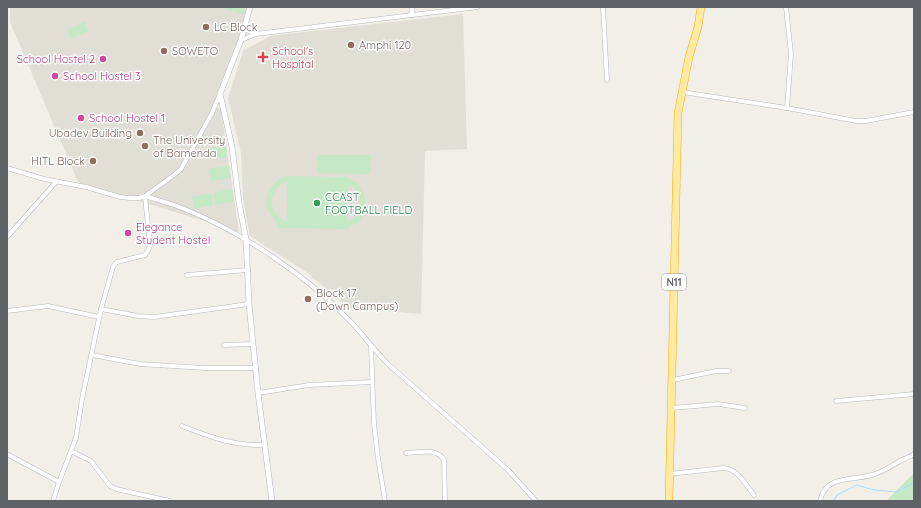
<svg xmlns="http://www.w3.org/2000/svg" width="921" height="508" font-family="Quicksand,sans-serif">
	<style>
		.education { fill: #e1ded6 }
		.green { fill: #c5e8c5; fill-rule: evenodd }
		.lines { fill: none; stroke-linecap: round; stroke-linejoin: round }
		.stream { stroke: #aadaff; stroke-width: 1 }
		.minor-casing { stroke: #b5b8bc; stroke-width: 5 }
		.tertiary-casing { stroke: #b5b8bc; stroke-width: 6 }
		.trunk-casing { stroke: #f9ab00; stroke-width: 8 }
		.minor { stroke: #fff; stroke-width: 4 }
		.tertiary { stroke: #fff; stroke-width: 5 }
		.trunk { stroke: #feeaa1; stroke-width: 7 }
		.education-dot { fill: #8d6e63; stroke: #fff; stroke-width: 1.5 }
		.health-dot { fill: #e0444e; stroke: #fff; stroke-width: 1.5 }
		.hotel-dot { fill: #d1479c; stroke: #fff; stroke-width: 1.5 }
		.leisure-dot { fill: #2e9e5b; stroke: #fff; stroke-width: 1.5 }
		.labels { text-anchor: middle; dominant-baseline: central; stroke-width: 3; stroke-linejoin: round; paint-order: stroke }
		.shield { fill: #fff; stroke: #8f9295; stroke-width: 1 }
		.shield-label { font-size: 10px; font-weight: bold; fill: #5f6368 }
		.education-label { font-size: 11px; fill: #785e54; stroke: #fff; text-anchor: start }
		.health-label { font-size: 11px; fill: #be3a42; stroke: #fff; text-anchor: start }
		.hotel-label { font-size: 11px; fill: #b23c85; stroke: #fff; text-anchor: start }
		.leisure-label { font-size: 11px; fill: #27864d; stroke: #fff; text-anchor: start }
	</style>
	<rect width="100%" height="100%" fill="#f1efe8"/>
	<!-- education -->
	<g class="education">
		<path d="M10,7H250L234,58L213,104L221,110L239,232L78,182L10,22Z"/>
		<path d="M463,14L467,149L425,151L421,314L349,308L305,271L250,236L243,199L241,153L228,98L243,51L270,36Z"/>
	</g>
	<!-- green -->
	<g class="green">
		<path d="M219,7H246L244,15Z"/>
		<path d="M85,22L89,31L70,39L67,30Z"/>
		<path d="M226,146L227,157L209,159L208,148Z"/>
		<path d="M317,155H371L370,174L317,173Z"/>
		<path d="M229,166L231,178L210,181L208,169Z"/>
		<path d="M286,176L347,177L357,183L364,193L365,200V208L363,215L358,223L350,226V229L278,228C278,221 272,217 269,212C262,197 272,181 286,176ZM287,182V221H286C267,213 267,189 287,182ZM348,185C360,187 364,204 358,214C355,218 351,220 347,222Z"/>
		<path d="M232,189L234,201L215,205L213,193Z"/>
		<path d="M211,193L213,205L194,209L192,197Z"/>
		<path d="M914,473V501H886Z"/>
	</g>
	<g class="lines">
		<!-- stream -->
		<path class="stream" d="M834,501L837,495L857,485L874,490L896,492L914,483"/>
		<!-- minor casing -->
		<g class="minor-casing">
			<g id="minor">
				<path d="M412,7V15"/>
				<path d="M603,7L607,80"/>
				<path d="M786,7L791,54L787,108"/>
				<path d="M243,29L256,34"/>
				<path d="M241,40L256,34L478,7"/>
				<path d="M682,92L787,108L856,121H866L914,112"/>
				<path d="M7,168L44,179L86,187L120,197L130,198H139L145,196L174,175L181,169L212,113L220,94"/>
				<path d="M145,196C157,200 170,203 182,208C242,232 308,276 352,323C364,336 375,351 388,364L508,470L536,501"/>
				<path d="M7,237L56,182"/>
				<path d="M187,275L248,270"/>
				<path d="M101,309L138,316L154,317L249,304"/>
				<path d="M7,311L48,306L99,317"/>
				<path d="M224,345L253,344"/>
				<path d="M371,347L374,424L378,458L385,501"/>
				<path d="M92,355L140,364L205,368H256"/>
				<path d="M673,380L716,371H729"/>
				<path d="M258,393L309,385L372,382"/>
				<path d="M836,401L914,394"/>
				<path d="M672,408L718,404L745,408"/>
				<path d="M182,426C210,437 234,446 264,445"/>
				<path d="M71,451L91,461L110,486L116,489L170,501"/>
				<path d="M406,453C418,453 437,447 444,460L445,501"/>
				<path d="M7,454L59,482"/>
				<path d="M669,474L724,468C738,469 746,485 754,495"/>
				<path d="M53,501L59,482L76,438L82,399L101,309L113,267L117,262L145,255L148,251L150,245L145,196"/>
				<path d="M820,501C826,474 853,481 872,475C883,472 891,466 900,461C905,458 910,457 914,454"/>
			</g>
		</g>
		<!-- tertiary casing -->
		<g class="tertiary-casing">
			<path id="tertiary" d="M250,7L241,40L220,94L232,147L239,203L246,239L249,304L258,393L272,501"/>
		</g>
		<!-- trunk casing -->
		<g class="trunk-casing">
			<path id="trunk" d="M669,501L678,113L689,57L698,27L701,7"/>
		</g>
		<!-- minor -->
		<use href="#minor" class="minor"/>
		<!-- tertiary -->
		<use href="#tertiary" class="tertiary"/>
		<!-- trunk -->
		<use href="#trunk" class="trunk"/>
	</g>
	<!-- markers -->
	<g class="education-dot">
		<circle cx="206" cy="27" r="4"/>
		<circle cx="351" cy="45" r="4"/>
		<circle cx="164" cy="51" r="4"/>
		<circle cx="140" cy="133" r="4"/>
		<circle cx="145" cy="146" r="4"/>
		<circle cx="93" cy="161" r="4"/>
		<circle cx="308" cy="299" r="4"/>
	</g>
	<path class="health-dot" d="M261 51h4v4h4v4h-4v4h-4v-4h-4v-4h4z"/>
	<g class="hotel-dot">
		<circle cx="103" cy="59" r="4"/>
		<circle cx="55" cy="76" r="4"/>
		<circle cx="81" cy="118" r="4"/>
		<circle cx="128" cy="233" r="4"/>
	</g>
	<circle class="leisure-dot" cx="317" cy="203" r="4"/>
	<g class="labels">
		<!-- shield labels -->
		<rect class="shield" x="662" y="274" width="24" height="16" rx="3"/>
		<g class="shield-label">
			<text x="674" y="282">N11</text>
		</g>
		<!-- education labels -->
		<g class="education-label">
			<text x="214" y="27">LC Block</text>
			<text x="359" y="45">Amphi 120</text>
			<text x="172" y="51">SOWETO</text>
			<text x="132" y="133" text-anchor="end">Ubadev Building</text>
			<text x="153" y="140">The University<tspan x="153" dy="13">of Bamenda</tspan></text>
			<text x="85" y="161" text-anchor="end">HITL Block</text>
			<text x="316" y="293">Block 17<tspan x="316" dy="13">(Down Campus)</tspan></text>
		</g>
		<!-- health labels -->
		<g class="health-label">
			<text x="272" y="51">School's<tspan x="272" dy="13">Hospital</tspan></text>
		</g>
		<!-- hotel labels -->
		<g class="hotel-label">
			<text x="95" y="59" text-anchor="end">School Hostel 2</text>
			<text x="63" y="76">School Hostel 3</text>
			<text x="89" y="118">School Hostel 1</text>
			<text x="136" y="227">Elegance<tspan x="136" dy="13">Student Hostel</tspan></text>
		</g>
		<!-- leisure labels -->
		<g class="leisure-label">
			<text x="325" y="197">CCAST<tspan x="325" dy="13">FOOTBALL FIELD</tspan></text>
		</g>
	</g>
	<!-- border -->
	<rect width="921" height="508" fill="none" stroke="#5f6368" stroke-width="16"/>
</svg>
